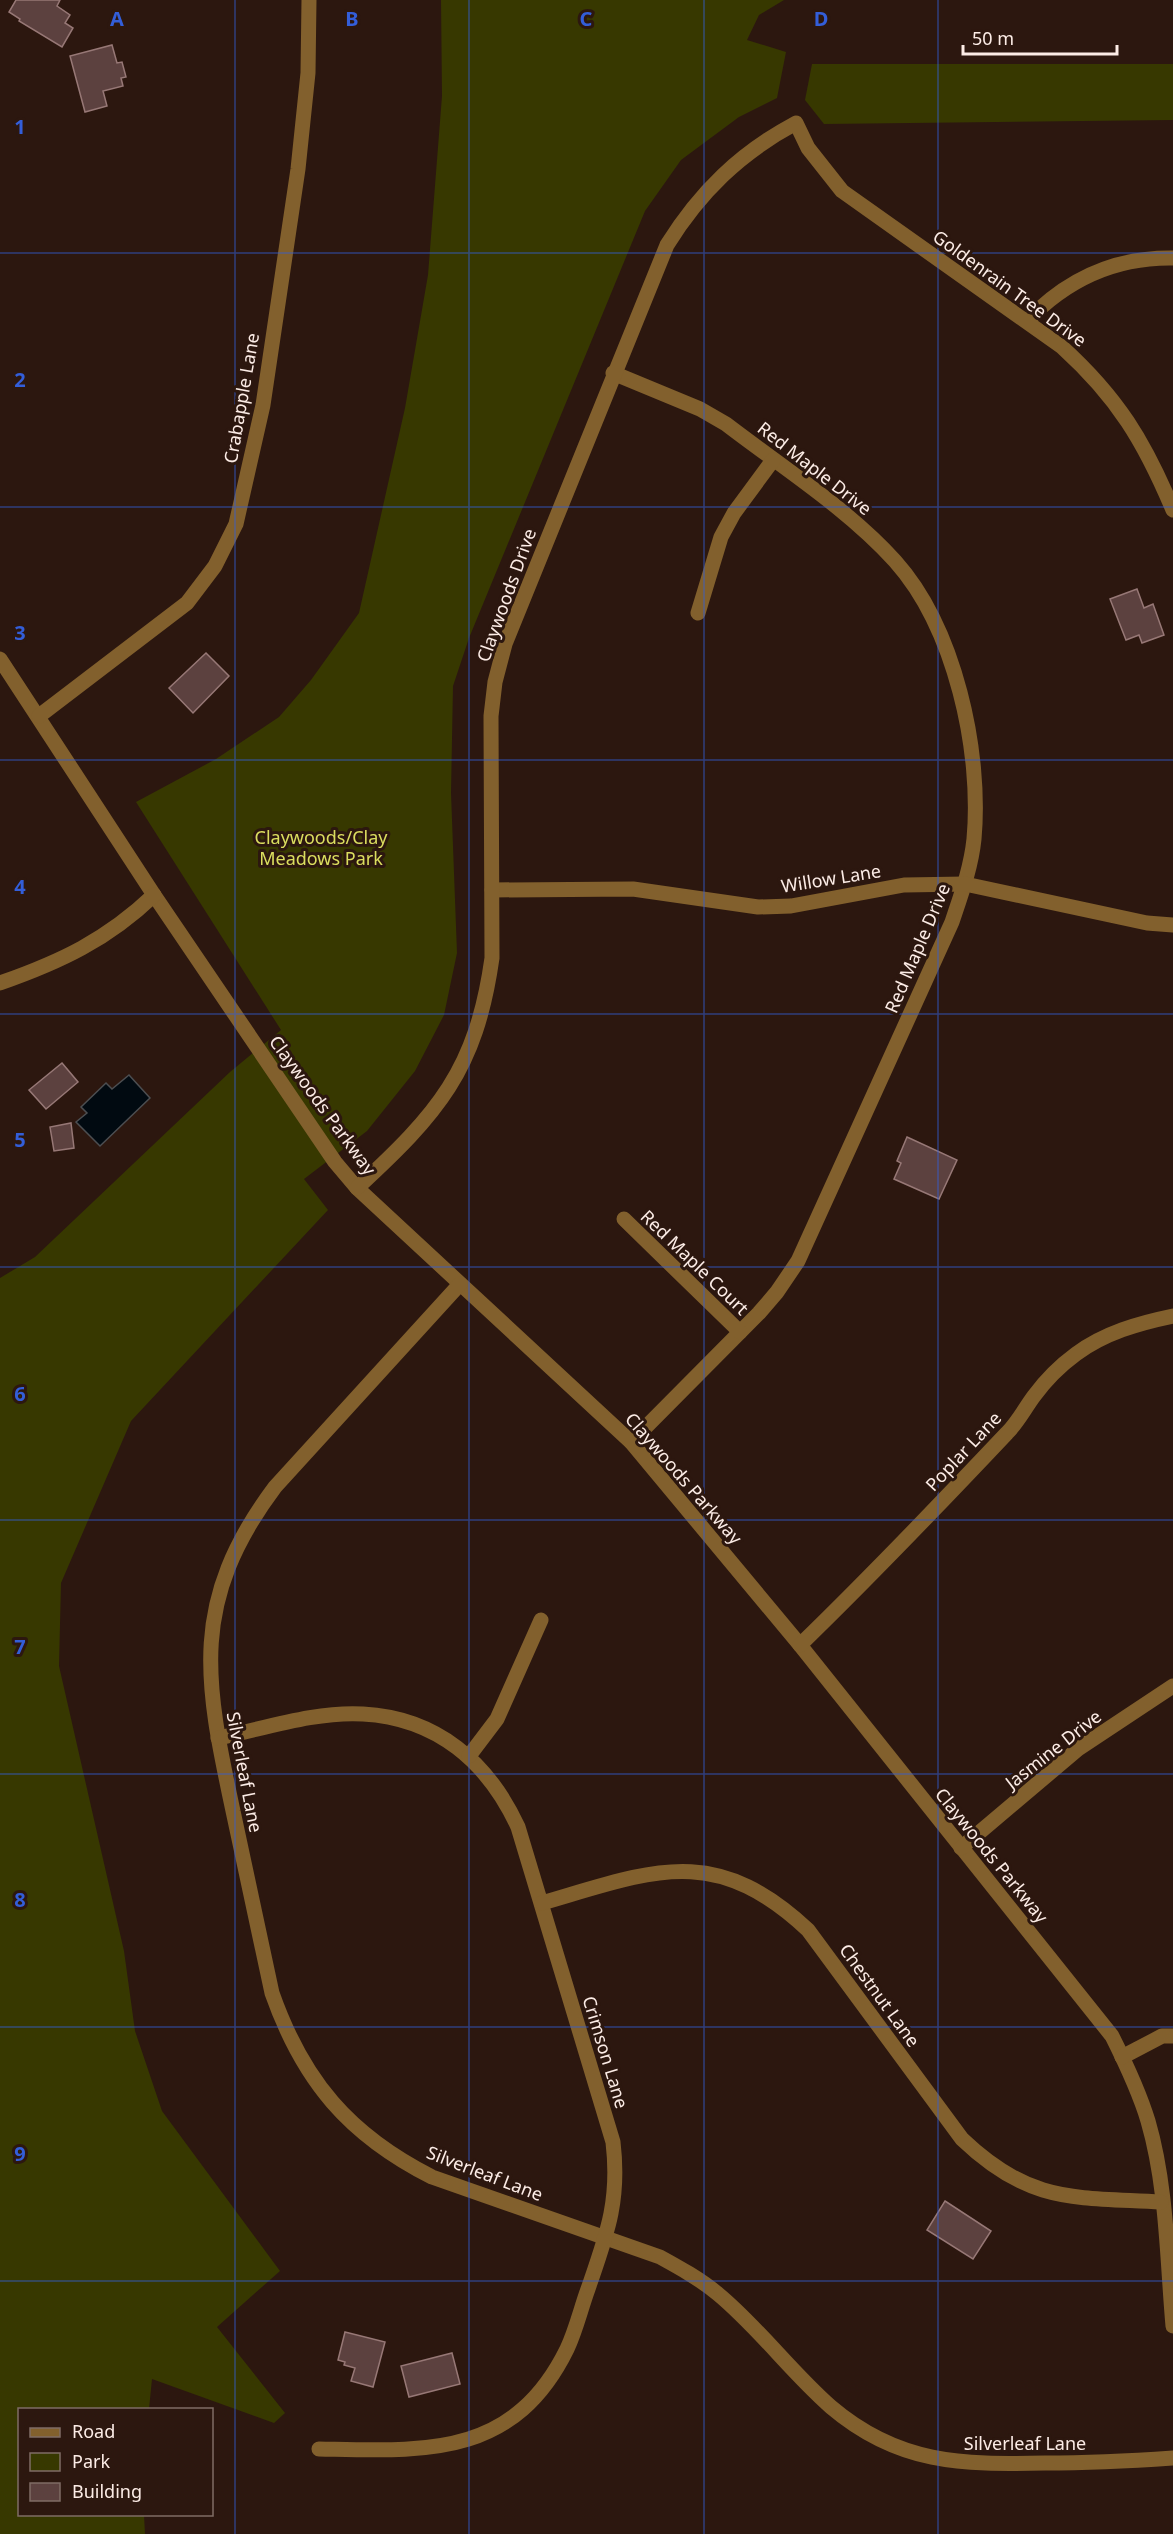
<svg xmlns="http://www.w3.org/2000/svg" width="1173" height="2534" font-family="'Noto Sans',sans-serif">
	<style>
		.green { fill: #373800 }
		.water { fill: #010a11; stroke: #4c4e51; stroke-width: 1.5 }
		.building { fill: #5c413f; stroke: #977876; stroke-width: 1.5 }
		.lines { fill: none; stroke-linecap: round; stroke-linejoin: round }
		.street { stroke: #82602d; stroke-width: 15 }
		.grid { fill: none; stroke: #335ed9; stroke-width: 1.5; stroke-opacity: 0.55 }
		.labels { text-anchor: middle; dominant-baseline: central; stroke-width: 6; stroke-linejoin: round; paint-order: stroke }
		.street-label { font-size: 18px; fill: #fcece6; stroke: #2c170f }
		.park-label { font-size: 18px; fill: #dbde5f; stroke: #2c170f }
		.grid-label { font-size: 20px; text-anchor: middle; font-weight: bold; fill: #335ed9; stroke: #2c170f; stroke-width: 6; stroke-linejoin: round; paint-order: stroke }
	</style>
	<rect width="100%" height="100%" fill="#2c170f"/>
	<!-- green -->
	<g class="green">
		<path d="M441,0H784L759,15L747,40L786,52L777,98L739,117L681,160L645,211L469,638L453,686L451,793L457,953L444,1015L415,1071L367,1131L304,1179L328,1210L131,1421L61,1583L59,1666L124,1951L135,2031L162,2111L280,2271L217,2327L285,2413L274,2423L152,2379L149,2409L20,2410V2514L144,2515L145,2534H0V1278L35,1257L230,1072L281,1030L136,802L216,759L279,717L311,680L359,613L405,408L428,275L442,96Z"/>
		<path d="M812,64H1173V120L824,124L805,100Z"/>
	</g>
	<!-- water -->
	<path class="water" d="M129,1075L150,1098L100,1146L76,1122L87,1113L81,1107L106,1083L112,1089Z"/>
	<!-- building -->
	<g class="building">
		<path d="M16,0H60L57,6L70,15L65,23L73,28L62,47L19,21L20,19L9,12Z"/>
		<path d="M112,45L117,63L122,62L126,77L121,78L123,86L103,91L107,106L85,112L70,56Z"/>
		<path d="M1137,589L1144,608L1153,604L1164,635L1142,643L1139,635L1126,640L1110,599Z"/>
		<path d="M206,653L229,676L193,713L169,688Z"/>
		<path d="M62,1063L78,1082L46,1109L29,1090Z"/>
		<path d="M71,1123L74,1148L54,1151L50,1127Z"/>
		<path d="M907,1137L957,1160L939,1199L894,1179L901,1163L897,1161Z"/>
		<path d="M945,2201L991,2231L973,2259L927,2230Z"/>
		<path d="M345,2332L385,2342L373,2387L351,2381L355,2368L344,2365L345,2362L338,2360Z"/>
		<path d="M452,2353L460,2384L409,2397L401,2366Z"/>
	</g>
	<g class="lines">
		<!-- street -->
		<g class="street">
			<path d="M1027,321C1067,279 1114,257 1173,258"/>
			<path d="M613,373L700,409L726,424C782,467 848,509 895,561C955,628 982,751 974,839C971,868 961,895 952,922L798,1261L777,1292L759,1313L631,1442"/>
			<path d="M698,613L721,537L734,513L773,460"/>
			<path d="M0,659L154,895L335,1162L357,1188L631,1442L800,1645L1112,2036C1126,2064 1139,2091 1148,2121C1167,2186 1167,2259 1173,2326"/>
			<path d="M39,716L187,603L215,566L236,524L263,405L298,169L308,73L309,0"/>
			<path d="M492,890L633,889L758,907L791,906L904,885L965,884L1147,923L1173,925"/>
			<path d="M0,983C60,962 107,940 154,895"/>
			<path d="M357,1188C438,1113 476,1071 492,958L491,716L495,682L505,644L667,245C700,192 740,153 796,123L808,148L842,191L1062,347C1118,398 1144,441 1173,510"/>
			<path d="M624,1219L740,1332"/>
			<path d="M460,1284L275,1487C189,1602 205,1680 233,1811C246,1872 259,1933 272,1993C303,2081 349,2135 432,2177L660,2257C680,2268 700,2279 718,2294C759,2328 791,2372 831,2407C898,2464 962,2465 1045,2463C1088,2463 1130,2461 1173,2458"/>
			<path d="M800,1645C871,1576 939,1505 1007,1433C1018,1422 1025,1408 1034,1396C1045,1381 1061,1365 1076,1354C1104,1333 1139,1323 1173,1316"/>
			<path d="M218,1738C263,1729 317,1711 363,1714C437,1718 488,1762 518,1827L613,2142C620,2201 607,2234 588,2289C581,2308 576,2330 567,2349C513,2459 423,2451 319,2449"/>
			<path d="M469,1756L497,1719L541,1620"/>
			<path d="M961,1848L1078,1749L1173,1686"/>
			<path d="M542,1903C652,1871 714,1842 808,1930L962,2139C1030,2204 1074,2197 1161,2202"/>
			<path d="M1122,2057L1162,2036H1173"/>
		</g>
	</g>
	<!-- grid -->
	<path class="grid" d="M235,0V2534M469,0V2534M704,0V2534M938,0V2534M0,253H1173M0,507H1173M0,760H1173M0,1014H1173M0,1267H1173M0,1520H1173M0,1774H1173M0,2027H1173M0,2281H1173"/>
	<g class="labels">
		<!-- street labels -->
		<g class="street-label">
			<text transform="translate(1010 288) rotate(36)">Goldenrain Tree Drive</text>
			<text transform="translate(241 398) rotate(-80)">Crabapple Lane</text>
			<text transform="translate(815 468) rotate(38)">Red Maple Drive</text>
			<text transform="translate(506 595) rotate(-70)">Claywoods Drive</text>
			<text transform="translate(831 878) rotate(-9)">Willow Lane</text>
			<text transform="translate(917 948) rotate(-67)">Red Maple Drive</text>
			<text transform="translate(323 1105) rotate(54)">Claywoods Parkway</text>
			<text transform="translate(695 1262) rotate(44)">Red Maple Court</text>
			<text transform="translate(963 1451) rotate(-47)">Poplar Lane</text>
			<text transform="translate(684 1478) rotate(49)">Claywoods Parkway</text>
			<text transform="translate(1053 1749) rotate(-38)">Jasmine Drive</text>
			<text transform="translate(245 1772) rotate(79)">Silverleaf Lane</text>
			<text transform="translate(992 1855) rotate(51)">Claywoods Parkway</text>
			<text transform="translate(880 1995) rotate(54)">Chestnut Lane</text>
			<text transform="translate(606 2052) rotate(73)">Crimson Lane</text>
			<text transform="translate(485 2173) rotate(21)">Silverleaf Lane</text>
			<text x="1025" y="2443">Silverleaf Lane</text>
		</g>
		<!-- park labels -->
		<g class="park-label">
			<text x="321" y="837">Claywoods/Clay<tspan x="321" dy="21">Meadows Park</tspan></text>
		</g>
	</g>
	<g class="grid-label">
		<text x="117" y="26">A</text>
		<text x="352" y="26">B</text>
		<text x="586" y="26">C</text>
		<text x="821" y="26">D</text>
		<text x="20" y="134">1</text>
		<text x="20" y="387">2</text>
		<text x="20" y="640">3</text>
		<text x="20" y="894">4</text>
		<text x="20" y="1147">5</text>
		<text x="20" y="1401">6</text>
		<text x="20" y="1654">7</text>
		<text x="20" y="1907">8</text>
		<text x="20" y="2161">9</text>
	</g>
	<!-- legend -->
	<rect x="18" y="2408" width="195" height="108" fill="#2c170f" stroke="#7f6c65" stroke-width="1.5"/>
	<rect x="30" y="2428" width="30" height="9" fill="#82602d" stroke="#7f6c65" stroke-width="1.5"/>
	<text x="72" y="2438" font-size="18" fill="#fcece6">Road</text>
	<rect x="30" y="2453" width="30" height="18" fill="#373800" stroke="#7f6c65" stroke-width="1.5"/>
	<text x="72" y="2468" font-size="18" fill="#fcece6">Park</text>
	<rect x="30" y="2483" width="30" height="18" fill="#5c413f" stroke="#7f6c65" stroke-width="1.5"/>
	<text x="72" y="2498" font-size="18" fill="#fcece6">Building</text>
	<!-- scale -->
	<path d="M963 45v9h154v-9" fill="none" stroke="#fcece6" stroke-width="3"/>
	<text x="972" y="45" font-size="18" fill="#fcece6" stroke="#2c170f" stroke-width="4.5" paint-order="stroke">50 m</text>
</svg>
